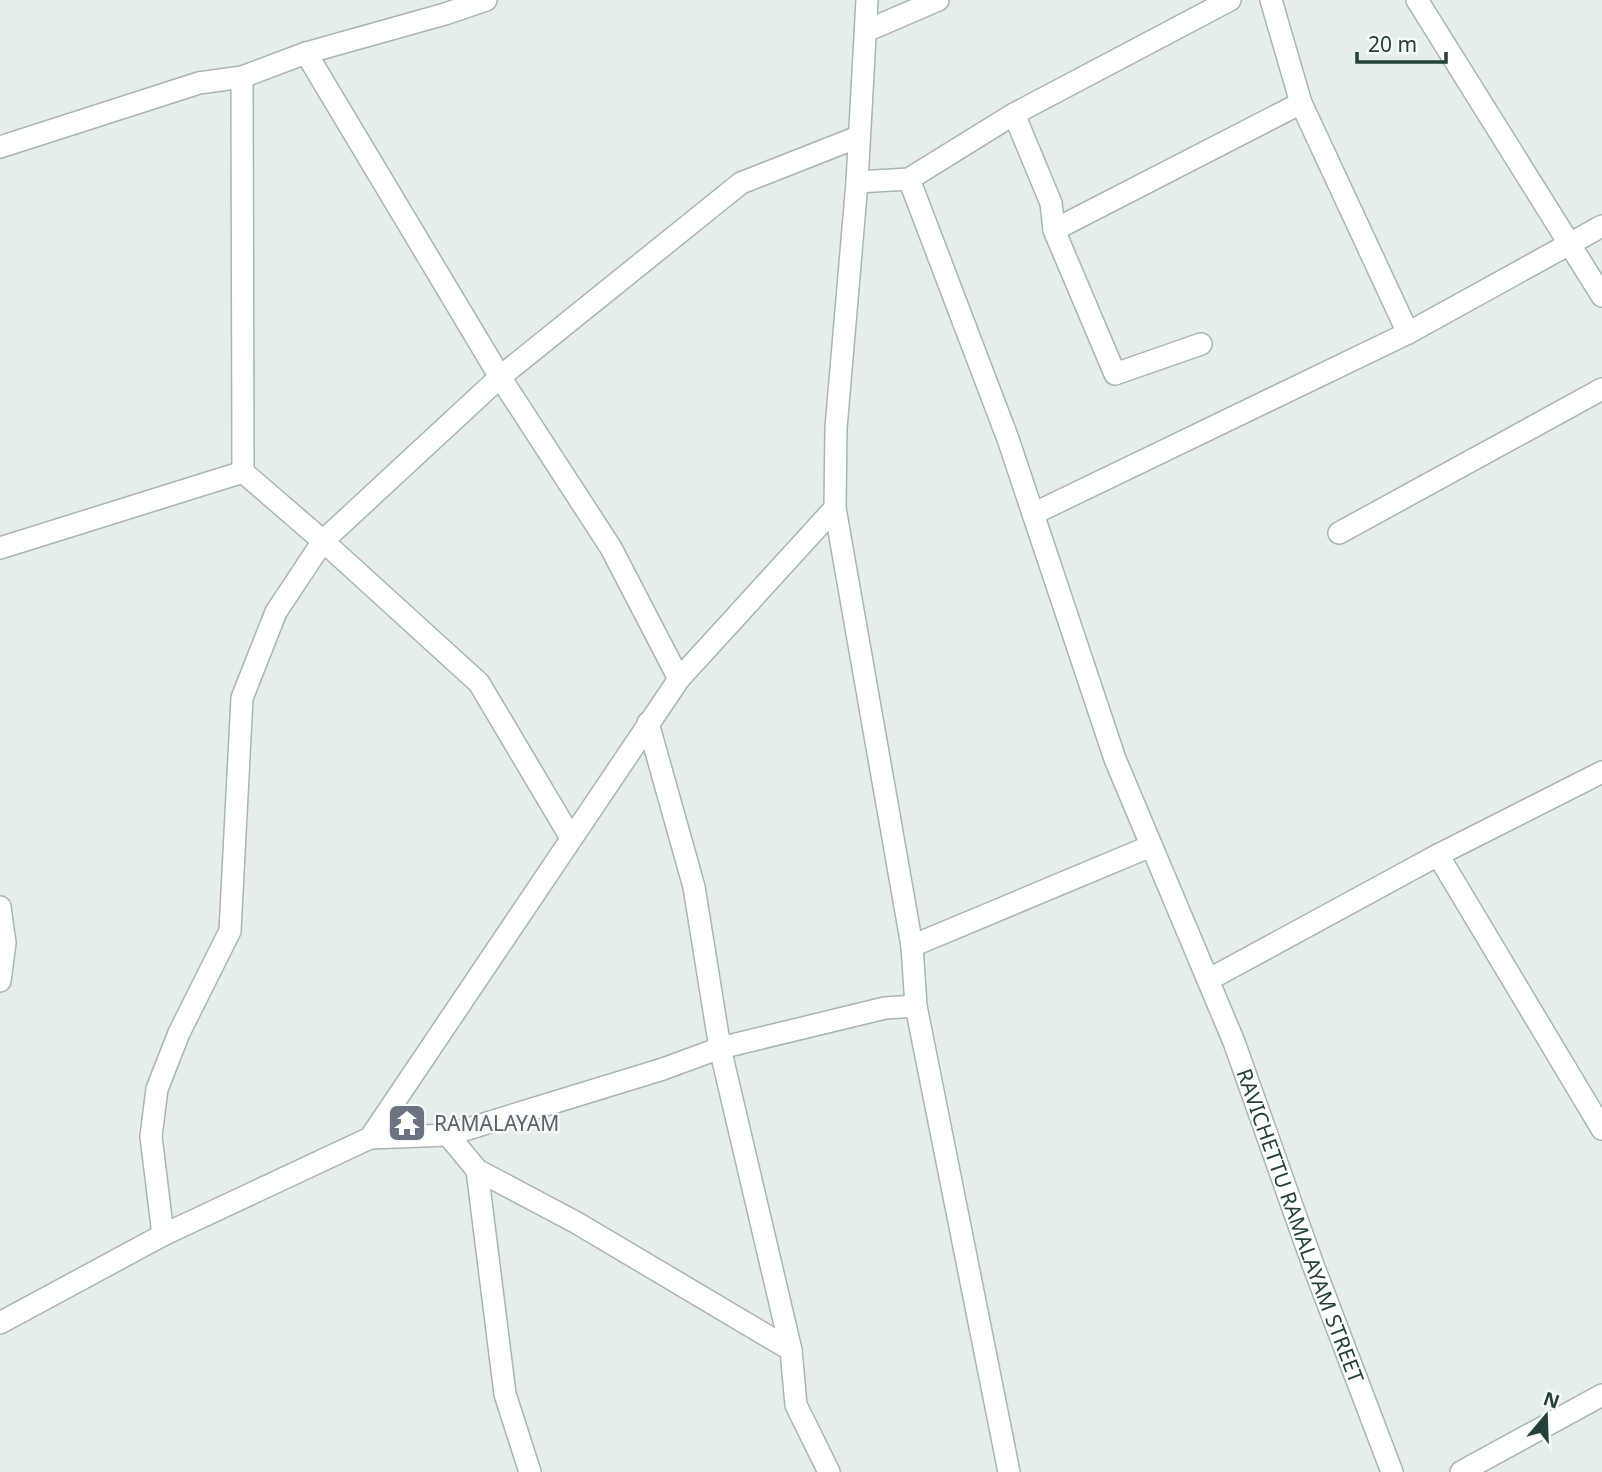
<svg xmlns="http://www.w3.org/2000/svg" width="1602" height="1472" font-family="'Noto Sans',sans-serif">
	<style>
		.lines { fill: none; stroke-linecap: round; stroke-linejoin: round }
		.street-casing { stroke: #a7b6b2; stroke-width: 24 }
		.street { stroke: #fff; stroke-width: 21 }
		.labels { text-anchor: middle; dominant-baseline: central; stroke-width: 5; stroke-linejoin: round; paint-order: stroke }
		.worship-label { font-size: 21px; fill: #5b616d; stroke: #f6faf8; text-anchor: start }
		.street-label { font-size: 21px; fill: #24403a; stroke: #f6faf8 }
	</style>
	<rect width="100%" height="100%" fill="#e5eeea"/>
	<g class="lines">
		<!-- street casing -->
		<g class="street-casing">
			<g id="street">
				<path d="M867,0L857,182L836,428L835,508L912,946L916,1006L1009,1472"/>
				<path d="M1271,0L1301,103L1408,333"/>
				<path d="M1417,0L1602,296"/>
				<path d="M866,31L938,0"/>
				<path d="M306,53L500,377L611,548L679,679"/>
				<path d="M242,77L243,472L323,541L479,683L571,838"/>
				<path d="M1014,114L1051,203L1054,230L1115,374L1201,344"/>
				<path d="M0,147L199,83L242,77L306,53L445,14L486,0"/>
				<path id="s1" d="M909,179L1008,439L1115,759L1234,1042L1312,1262L1392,1472"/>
				<path d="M857,182L909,179L1014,114L1230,0"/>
				<path d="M1054,230L1301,103"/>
				<path d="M1033,514L1408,333L1602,226"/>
				<path d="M1339,533L1602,389"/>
				<path d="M0,548L243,472"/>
				<path d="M648,723L694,887L720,1048L791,1350"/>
				<path d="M1438,855L1602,772"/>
				<path d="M0,907L5,943L0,981"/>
				<path d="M912,946L1151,846"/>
				<path d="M1208,980L1438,855L1602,1129"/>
				<path d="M448,1135L477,1170L577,1223L791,1350L796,1405L829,1472"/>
				<path d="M370,1138L448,1135L663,1069L720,1048L885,1008L916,1006"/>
				<path d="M477,1170L505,1394L530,1472"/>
				<path d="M163,1235L151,1136L157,1089L179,1033L230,931L242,698L276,612L323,541L500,377L741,183L858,137"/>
				<path d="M0,1323L163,1235L370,1138L679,679L835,508"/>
				<path d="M1461,1472L1602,1395"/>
			</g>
		</g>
		<!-- street -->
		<use href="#street" class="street"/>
	</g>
	<!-- icons -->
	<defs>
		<g id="temple-square" transform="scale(2.0125)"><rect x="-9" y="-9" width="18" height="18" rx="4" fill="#6b7280" stroke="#f6faf8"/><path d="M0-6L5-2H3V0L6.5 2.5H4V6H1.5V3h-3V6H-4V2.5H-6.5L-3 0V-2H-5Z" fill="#fff"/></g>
	</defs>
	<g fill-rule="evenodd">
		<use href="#temple-square" x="407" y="1123"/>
	</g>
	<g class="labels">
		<!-- worship labels -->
		<g class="worship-label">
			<text x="434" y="1123">RAMALAYAM</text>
		</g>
		<!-- street labels -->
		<g class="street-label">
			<text stroke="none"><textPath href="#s1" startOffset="1118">RAVICHETTU RAMALAYAM STREET</textPath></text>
		</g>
	</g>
	<!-- north arrow -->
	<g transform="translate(1546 1416) rotate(19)" stroke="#f6faf8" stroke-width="5" paint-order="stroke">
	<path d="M0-5L12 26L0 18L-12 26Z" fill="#24403a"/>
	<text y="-10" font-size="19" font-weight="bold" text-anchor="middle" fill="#24403a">N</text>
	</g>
	<!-- scale -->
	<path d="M1357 52v10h89v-10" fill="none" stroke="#24403a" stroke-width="3.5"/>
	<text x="1368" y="52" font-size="21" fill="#24403a" stroke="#f6faf8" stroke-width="5" paint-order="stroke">20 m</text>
</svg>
